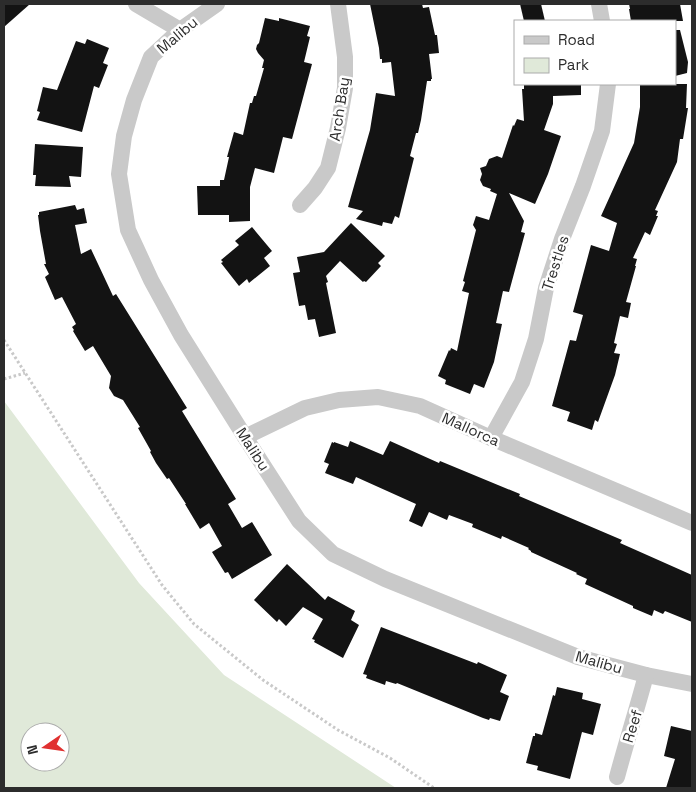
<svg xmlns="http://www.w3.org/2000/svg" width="696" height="792" font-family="'Space Grotesk',sans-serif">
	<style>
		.green { fill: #e0e9d9; fill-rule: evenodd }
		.building { fill: #131313 }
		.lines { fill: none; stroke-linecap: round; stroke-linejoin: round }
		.path { stroke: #c9c9c9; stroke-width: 3; stroke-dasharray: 2.5 2.5; stroke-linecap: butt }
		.street { stroke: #c9c9c9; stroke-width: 16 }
		.labels { text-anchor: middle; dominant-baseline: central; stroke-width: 5; stroke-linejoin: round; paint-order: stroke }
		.street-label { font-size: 15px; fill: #2c2c2c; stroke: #fff }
	</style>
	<rect width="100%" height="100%" fill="#fff"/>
	<!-- green -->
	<path class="green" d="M4,401L139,583L224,675L396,788H4ZM30,732H60V762H30Z"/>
	<!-- building -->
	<g class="building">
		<path d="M4,4H30L4,27Z"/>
		<path d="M370,4H422L423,8L429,7L435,35H437L439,53L429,54L432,79H431V81H427L421,120L418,133H416L410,156L414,158L399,218L395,216L392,224L383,222L382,226L356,219L363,211L348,207L370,130L376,93L395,96L391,62L382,63V59H380L379,48Z"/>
		<path d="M520,4H541L545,21H524Z"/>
		<path d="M629,4H680L683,21H631L629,9H630Z"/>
		<path d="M265,18L279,21V18L310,26L307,36L310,37L304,62L312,64L292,139L283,137L274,173L255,168L250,187V221L229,222V215H198L197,186H220V180H224L229,157H227L234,132L243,135L250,103H252L254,96H256L264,68H262L264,60L258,53L256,49L257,45L259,43Z"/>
		<path d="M675,30H680L688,62L687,73L675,76Z"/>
		<path d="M87,39L109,48L103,63L108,65L99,88L94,86L82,132L37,120L40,112L37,111L43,87L57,90L76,41L85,44Z"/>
		<path d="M524,84H581V95L553,96V104L544,130L561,136L548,174L535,204L509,193L524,221L521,232L525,233L509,292L503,291L496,323L502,324L494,362L484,388L474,384L470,394L445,384L446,380L438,376L449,350L450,351L451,348L457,351L469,293L462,291L465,282L463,281L476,230L473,225L476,216L489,220L497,194L490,191L491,189L483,186L480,180L482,174L480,168L486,166L489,159L497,156L502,158L513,125L514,126L517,119L524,121L522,89H524Z"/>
		<path d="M640,84H687L686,108H688L683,139H680L677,162L655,210L658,211L656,216H658L650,235L645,232L633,258L637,259L635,266H636L626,302L631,303L628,318L620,316L614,343L617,344L614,353L620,354L615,375L598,422L595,420L592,430L567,421L570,412L552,406L570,340L576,341L583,315L573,312L591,245L609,251L617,223L601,216L634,143L640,107Z"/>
		<path d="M35,144L83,147L81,177L69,176L71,187L35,186L36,175H33Z"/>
		<path d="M75,205L77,210L84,208L87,223L75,225L81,254L91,249L113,296L116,294L187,408L182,411L236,499L228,504L242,528L252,522L272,555L232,579L228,572L225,573L212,552L222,546L209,523L200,529L185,504H186L169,478L167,479L156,463L150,452L151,451L138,428L140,427L123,400L114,396L109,388L111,376L93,346L85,351L73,331L74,330L72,327L76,324L62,297L55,300L45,277L49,274L44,264H46L40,231L38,215H39V212Z"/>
		<path d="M351,223L385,256L378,263L381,266L366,282L364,281L363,282L340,261L326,276L328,282L326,283L336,333L319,337L315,319L308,320L305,305L299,306L293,273L300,272L297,257L324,252Z"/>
		<path d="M252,227L272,251L264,258L270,266L249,283L247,279L239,286L221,263L223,262L221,260L239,245L235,241Z"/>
		<path d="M350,441L383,455L390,441L439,463L440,461L520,494L519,496L622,540L620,543L692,575V622L665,611L663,614L654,610L652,616L633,608V606L585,584L587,579L576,574L577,573L531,552V551L528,549L529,548L502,536L501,539L472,527L473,524L449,515L447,520L429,512L422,527L409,521L416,504L356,477L353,484L325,473L329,464L324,462L332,442L334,443V442L348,447Z"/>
		<path d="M287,564L325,600L328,596L355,611L351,620L359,625L343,658L314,642L315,640L312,639L323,619L303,607L286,626L279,619L277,622L254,600Z"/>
		<path d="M381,627L477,664L478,662L507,675L500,692L509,696L500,721L490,718L489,720L483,718L397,683L396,684L386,681L385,685L366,678L367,675L363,674Z"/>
		<path d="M557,687L583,693L582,699L601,704L593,735L582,732L570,779L537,770L538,766L526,763L533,736H535V733L542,735L553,695L555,696Z"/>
		<path d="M671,726L692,731V788H666L675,759L664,756Z"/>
	</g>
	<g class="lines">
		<!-- path -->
		<g class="path">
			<path d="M4,340L162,585L194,624L263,680L338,730L390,758L434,788"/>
			<path d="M4,379L25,373"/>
		</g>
		<!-- street -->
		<g class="street">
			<path d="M136,4L180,30"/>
			<path d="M217,4L180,30L151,57L134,100L124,136L119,174L128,230L151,280L181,335L245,437L299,521L333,554L385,579L578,657L646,675L692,684"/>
			<path d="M599,4L602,21"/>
			<path d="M300,205L315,188L328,168L338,128L345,88V57L338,4"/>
			<path d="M245,437L305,408L339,400L378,397L420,406L491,438L692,523"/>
			<path d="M491,438L522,382L536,339L546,288L562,239L583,186L602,131L608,84"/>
			<path d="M617,777C626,743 637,709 646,675"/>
		</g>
	</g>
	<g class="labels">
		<!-- street labels -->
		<g class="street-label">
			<text transform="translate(177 35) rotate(-40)">Malibu</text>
			<text transform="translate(339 109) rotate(-81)">Arch Bay</text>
			<text transform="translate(555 263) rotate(-72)">Trestles</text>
			<text transform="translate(471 429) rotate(24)">Mallorca</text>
			<text transform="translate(253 449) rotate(57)">Malibu</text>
			<text transform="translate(599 662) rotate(16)">Malibu</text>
			<text transform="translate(632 726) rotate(-73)">Reef</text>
		</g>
	</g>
	<!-- border -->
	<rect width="696" height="792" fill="none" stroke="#2c2c2c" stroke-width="10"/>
	<!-- legend -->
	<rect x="514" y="20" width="162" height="65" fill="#ffffff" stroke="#ababab"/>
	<rect x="524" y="36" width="25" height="8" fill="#c9c9c9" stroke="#ababab"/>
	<text x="558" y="45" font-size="15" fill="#2c2c2c">Road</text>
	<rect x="524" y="58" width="25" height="15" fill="#e0e9d9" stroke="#ababab"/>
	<text x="558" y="70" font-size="15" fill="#2c2c2c">Park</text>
	<!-- north arrow -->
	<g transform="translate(45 747) rotate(257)"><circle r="24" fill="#ffffff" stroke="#ababab"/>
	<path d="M0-4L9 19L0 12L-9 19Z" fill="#e03130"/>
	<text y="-8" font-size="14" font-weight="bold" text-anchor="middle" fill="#2c2c2c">N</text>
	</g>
</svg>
